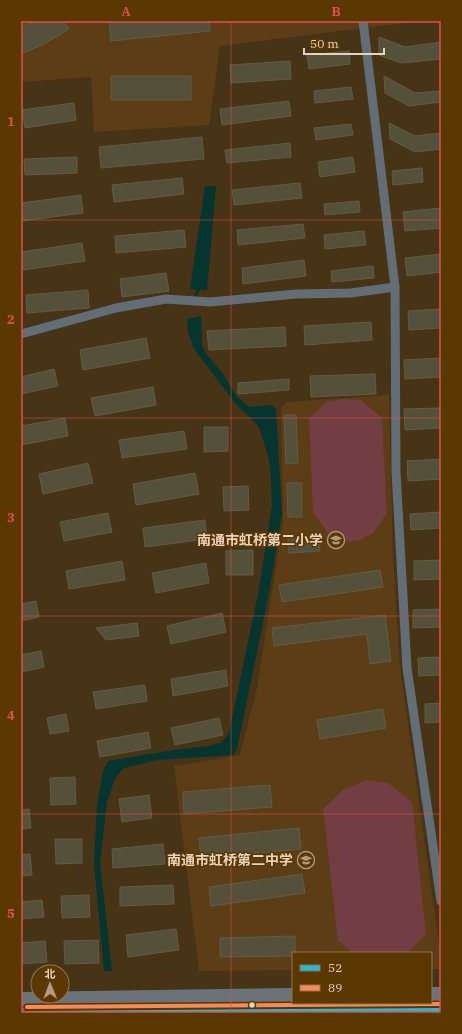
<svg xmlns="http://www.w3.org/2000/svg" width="462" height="1034" font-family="'IBM Plex Serif','Noto Sans SC',serif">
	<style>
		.built { fill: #5d3d16 }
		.green { fill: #723e44 }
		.water { fill: #06342f }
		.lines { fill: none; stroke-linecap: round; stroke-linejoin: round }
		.stream { stroke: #06342f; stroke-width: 3 }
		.building { fill: #555039; stroke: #615d46 }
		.street { stroke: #626d75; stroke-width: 9 }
		.primary { stroke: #697379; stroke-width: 14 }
		.bus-1-casing { stroke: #5b3702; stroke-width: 7 }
		.bus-2-casing { stroke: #5b3702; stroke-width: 7 }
		.bus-1 { stroke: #20b9da; stroke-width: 4 }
		.bus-2 { stroke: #f98a56; stroke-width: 4 }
		.grid { fill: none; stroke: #da524d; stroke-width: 1; stroke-opacity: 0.55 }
		.bus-dot { fill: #e8d2bb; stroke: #5b3702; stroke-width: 1.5 }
		.labels { text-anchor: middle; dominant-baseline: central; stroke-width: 3; stroke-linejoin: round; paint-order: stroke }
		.poi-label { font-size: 14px; font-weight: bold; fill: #e8d2bb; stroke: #5b3702; text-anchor: end }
		.neatline { fill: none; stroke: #da524d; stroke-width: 1.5 }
		.grid-label { font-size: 13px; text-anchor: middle; font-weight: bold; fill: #da524d }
	</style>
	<rect width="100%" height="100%" fill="#473316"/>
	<!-- built -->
	<g class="built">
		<path d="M21,21H421L220,46L209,125L94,132L91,77L21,82Z"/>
		<path d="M389,395L393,558L400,668L441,958V969H431V953H293V970L199,971L174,766L240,755L257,688L283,522L281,409L286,402Z"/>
	</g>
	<!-- green -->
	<g class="green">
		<path d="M344,399L361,400L382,418L387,513L373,533L360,540L348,542L328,533L313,512L309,419L326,402Z"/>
		<path d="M366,780L388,783L412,802L426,934L408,953H353L338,941L323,809L343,790Z"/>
	</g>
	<!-- water -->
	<g class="water">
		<path d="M205,186H216L207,290L190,289Z"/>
		<path d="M201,316L202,346L206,354L223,374L237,397L249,407L271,405L276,409L282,514L269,593L237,749L233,755L158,760L124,768L115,778L107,802L100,862L112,971H104L94,863L97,806L103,771L108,761L174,750L209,746L221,743L229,733L259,589L272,505L271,477L269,459L259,427L235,403L194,349L188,332L187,319Z"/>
	</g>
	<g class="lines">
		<!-- stream -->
		<path class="stream" d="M196,295L199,288"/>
	</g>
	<!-- building -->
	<g class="building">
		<path d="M33,21H63L69,29L44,44L21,54V28Z"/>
		<path d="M109,21H209L210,31L111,41Z"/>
		<path d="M379,37L405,47L441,42V59L401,63L379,55Z"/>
		<path d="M349,51L350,64L309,69L307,55Z"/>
		<path d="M290,61L291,79L231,83L230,65Z"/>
		<rect x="111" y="76" width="80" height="24"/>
		<path d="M384,76L415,93L441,91V102L409,106L385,93Z"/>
		<path d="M351,87L353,99L315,103L314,91Z"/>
		<path d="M289,101L291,116L222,125L220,109Z"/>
		<path d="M74,103L76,120L25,128L22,110Z"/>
		<path d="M389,123L415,136L441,133V149L415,152L390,139Z"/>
		<path d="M351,124L353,135L316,140L314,128Z"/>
		<path d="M202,137L204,159L101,168L99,147Z"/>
		<path d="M290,143L291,157L227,163L225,150Z"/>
		<path d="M77,157V173L25,175L24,159Z"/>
		<path d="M353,157L355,172L320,177L318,162Z"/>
		<path d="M422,168L423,182L393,185L392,171Z"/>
		<path d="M182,178L184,194L114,202L112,185Z"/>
		<path d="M300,183L302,198L234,205L232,190Z"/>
		<path d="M81,195L83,213L21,221V203Z"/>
		<path d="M359,201L360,212L325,215L324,204Z"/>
		<path d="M441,208V228L405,231L403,212Z"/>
		<path d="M303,224L305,238L238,245L237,230Z"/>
		<path d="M184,230L186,247L116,253L115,236Z"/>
		<path d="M364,231L366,245L325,249L324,235Z"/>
		<path d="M82,243L85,261L23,270L21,252Z"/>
		<path d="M441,254V272L407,276L405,258Z"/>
		<path d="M304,260L306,276L243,284L242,268Z"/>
		<path d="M373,266L374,278L332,282L331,271Z"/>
		<path d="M166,273L169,291L122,297L120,279Z"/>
		<path d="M88,290L89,308L27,313L26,295Z"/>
		<path d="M441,309V328L409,330L408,311Z"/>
		<path d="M371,322L372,340L305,345L304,326Z"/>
		<path d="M285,327L286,346L209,350L207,331Z"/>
		<path d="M146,338L150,358L83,370L80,350Z"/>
		<path d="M441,358V377L405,379L404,360Z"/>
		<path d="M54,369L58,386L21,394V377Z"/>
		<path d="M375,374L376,394L311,397L310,376Z"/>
		<path d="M289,379V390L238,394V383Z"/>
		<path d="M153,387L156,405L95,416L91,398Z"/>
		<path d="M441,408V428L405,430L404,409Z"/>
		<path d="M284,415H296L298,463L286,464Z"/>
		<path d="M65,418L68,436L21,445V426Z"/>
		<path d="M204,427H228V451L204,452Z"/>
		<path d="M184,431L187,449L122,458L119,440Z"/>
		<path d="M441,459V479L408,481L407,461Z"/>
		<path d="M88,463L93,483L43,494L39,474Z"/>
		<path d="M195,473L199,494L136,505L133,484Z"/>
		<path d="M287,483H302V517H288Z"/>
		<path d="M248,486L249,510L224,511L223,487Z"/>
		<path d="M441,512V528L411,530L410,514Z"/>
		<path d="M108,513L112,532L64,541L60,522Z"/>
		<path d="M205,520L207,539L145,547L143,528Z"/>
		<path d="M318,537L320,551L289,553L288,539Z"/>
		<path d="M253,550V575H226V551Z"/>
		<path d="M441,560V579L414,580V561Z"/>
		<path d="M122,561L125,580L69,589L66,571Z"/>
		<path d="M206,563L209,583L156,593L152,573Z"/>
		<path d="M380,570L383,587L282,602L279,585Z"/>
		<path d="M36,601L39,617L21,621V604Z"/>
		<path d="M441,609V627L413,628V610Z"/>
		<path d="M222,613L226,632L171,644L167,626Z"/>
		<path d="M385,615L391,661L370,664L367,634L274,646L272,628Z"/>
		<path d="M137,623L139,636L106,640L96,628Z"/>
		<path d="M41,651L44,667L21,672V655Z"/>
		<path d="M441,657V675L419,676L418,658Z"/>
		<path d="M226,670L228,686L173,696L171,679Z"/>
		<path d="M145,685L147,701L96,709L93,692Z"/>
		<path d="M441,703V722L425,723V704Z"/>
		<path d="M383,709L386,728L320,739L317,720Z"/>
		<path d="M66,714L69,731L50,734L47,718Z"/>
		<path d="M219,718L223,735L175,745L171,728Z"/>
		<path d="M148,732L151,748L100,757L97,741Z"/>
		<path d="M75,777L76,804L51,805L50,778Z"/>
		<path d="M270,785L272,807L184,814L183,792Z"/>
		<path d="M149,795L152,818L122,822L119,799Z"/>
		<path d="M29,809L31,828L21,829V810Z"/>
		<path d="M299,828L301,849L201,858L199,838Z"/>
		<path d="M55,839H82V863L56,864Z"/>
		<path d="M163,844L165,864L113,868L112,849Z"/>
		<path d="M30,854L32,875L21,876V855Z"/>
		<path d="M302,874L305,893L211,906L209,887Z"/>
		<path d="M173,885L174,904L120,906V887Z"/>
		<path d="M89,895L90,917L62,918L61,896Z"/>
		<path d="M42,900L44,917L21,919V902Z"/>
		<path d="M176,929L179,950L128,957L126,935Z"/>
		<path d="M295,936V953H293V956L220,957V938Z"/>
		<path d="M98,940L99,963L65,964L64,941Z"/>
		<path d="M45,941L47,962L21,964V943Z"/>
	</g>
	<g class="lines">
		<!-- street -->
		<g class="street">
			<path d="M363,21L395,287L396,472L407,668L441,901"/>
			<path d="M21,334L116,308L166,299L210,302L296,294L351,293L395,287"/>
		</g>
		<!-- primary -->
		<g class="primary">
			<path d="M431,994H441"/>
			<path d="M21,999L293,995"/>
			<path d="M27,1013L441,1010"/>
		</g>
		<!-- bus-1 casing -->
		<g class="bus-1-casing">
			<path id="bus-1" d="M27,1013L441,1010"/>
		</g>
		<!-- bus-2 casing -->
		<g class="bus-2-casing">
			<path id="bus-2" d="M27,1007L441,1004"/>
		</g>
		<!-- bus-1 -->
		<use href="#bus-1" class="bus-1"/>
		<!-- bus-2 -->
		<use href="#bus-2" class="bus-2"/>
	</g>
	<!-- grid -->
	<path class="grid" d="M231,21V1013M21,220H441M21,418H441M21,616H441M21,814H441"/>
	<!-- icons -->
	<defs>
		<g id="school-ring" transform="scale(0.9)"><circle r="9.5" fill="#5b3702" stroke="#b09a81" stroke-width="1.5"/><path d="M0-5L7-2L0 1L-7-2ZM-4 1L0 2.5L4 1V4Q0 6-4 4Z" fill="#b09a81"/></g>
	</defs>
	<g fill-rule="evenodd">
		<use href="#school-ring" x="336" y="540"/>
		<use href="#school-ring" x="306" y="860"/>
	</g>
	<!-- markers -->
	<circle class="bus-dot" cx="252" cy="1005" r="3.5"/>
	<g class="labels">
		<!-- poi labels -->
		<g class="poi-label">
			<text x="323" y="540">南通市虹桥第二小学</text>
			<text x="293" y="860">南通市虹桥第二中学</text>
		</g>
	</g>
	<!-- border -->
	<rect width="462" height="1034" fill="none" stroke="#5b3702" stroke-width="44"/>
	<!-- legend -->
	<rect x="292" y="952" width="140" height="52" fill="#5b3702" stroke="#93754c"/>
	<rect x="300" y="965" width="20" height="6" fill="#20b9da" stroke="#93754c"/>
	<text x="328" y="972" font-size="12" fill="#e8d2bb">52</text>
	<rect x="300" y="985" width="20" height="6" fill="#f98a56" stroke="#93754c"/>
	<text x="328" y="992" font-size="12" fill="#e8d2bb">89</text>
	<!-- north arrow -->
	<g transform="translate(50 984) rotate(359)"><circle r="19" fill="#5b3702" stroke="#93754c"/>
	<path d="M0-3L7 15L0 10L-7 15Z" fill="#b09a81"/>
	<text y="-6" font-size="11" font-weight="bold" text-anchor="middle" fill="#e8d2bb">北</text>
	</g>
	<!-- scale -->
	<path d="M304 48v6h80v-6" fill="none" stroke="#e8d2bb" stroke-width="2"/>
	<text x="310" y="48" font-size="12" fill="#e8d2bb" stroke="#5b3702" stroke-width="3" paint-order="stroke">50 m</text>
	<rect x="22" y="22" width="418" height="990" class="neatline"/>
	<g class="grid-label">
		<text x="126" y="16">A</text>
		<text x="336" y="16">B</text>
		<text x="11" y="126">1</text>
		<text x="11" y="324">2</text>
		<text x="11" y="522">3</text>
		<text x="11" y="720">4</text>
		<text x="11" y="918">5</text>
	</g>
</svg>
